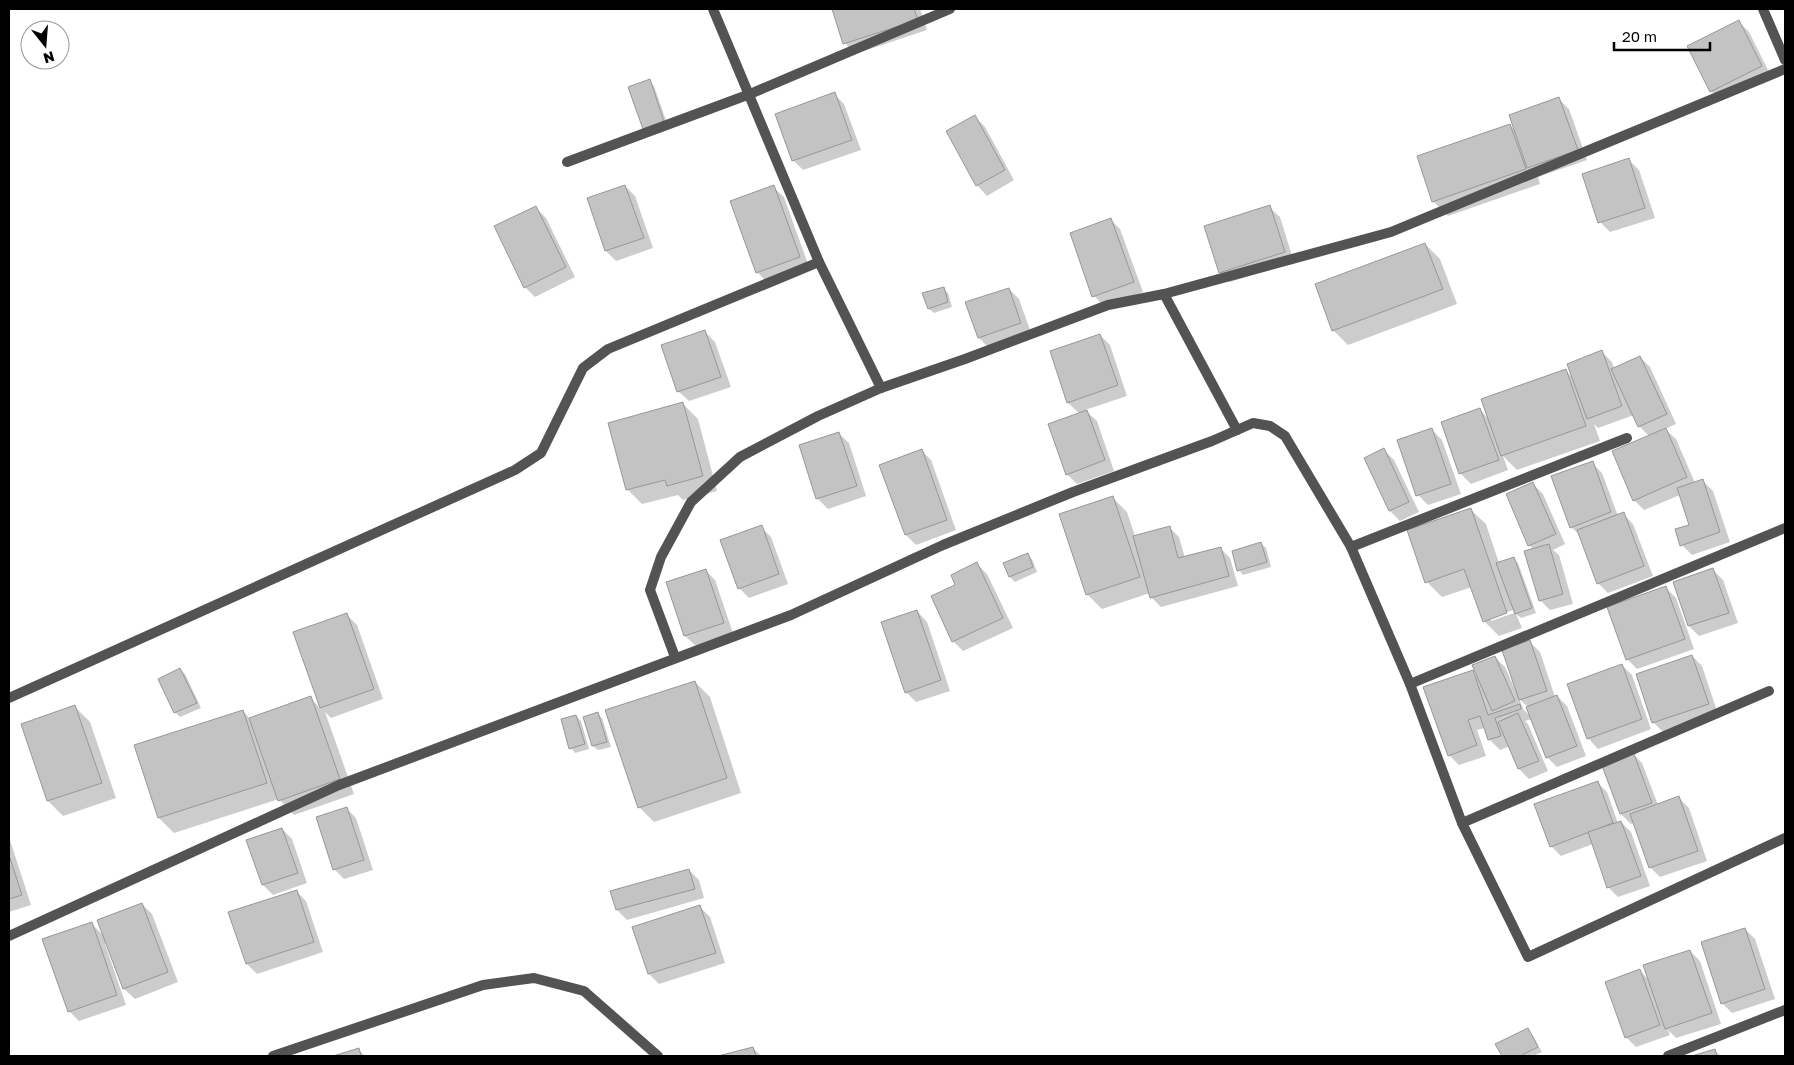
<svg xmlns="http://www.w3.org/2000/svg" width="1794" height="1065" font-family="'Golos Text',sans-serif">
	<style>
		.shadow { fill: #0003; fill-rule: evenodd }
		.building { fill: #c3c3c3; stroke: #979797 }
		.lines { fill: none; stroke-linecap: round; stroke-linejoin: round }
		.street { stroke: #535353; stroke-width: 10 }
	</style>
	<rect width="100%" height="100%" fill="#fff"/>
	<!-- shadow -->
	<g class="shadow">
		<path d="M833,9H920L927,30L855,54L845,43Z"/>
		<path d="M1739,22L1749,32L1771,76L1721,101L1711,91Z"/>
		<path d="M649,81L654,86L669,129L650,136Z"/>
		<path d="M834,94L844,104L861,150L803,170L793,160Z"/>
		<path d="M1559,99L1569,109L1587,160L1538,177L1540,184L1448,216L1433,201L1509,125L1517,132Z"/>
		<path d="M975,117L985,127L1014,180L987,196L977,185L948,132Z"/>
		<path d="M1629,160L1639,170L1655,218L1610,232L1600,222Z"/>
		<path d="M625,186L635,196L653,248L616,261L606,251L588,198Z"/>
		<path d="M773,187L784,197L809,267L767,282L757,272Z"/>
		<path d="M535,207L546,218L575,277L535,297L525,287Z"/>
		<path d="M1269,207L1280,217L1294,262L1230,282L1220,272Z"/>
		<path d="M1110,219L1120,229L1143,292L1104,306L1094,296Z"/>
		<path d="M1425,244L1440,259L1457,304L1348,345L1333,330Z"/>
		<path d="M943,288L948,293L952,307L934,313L929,309Z"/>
		<path d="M1009,289L1019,299L1031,333L989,348L979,338Z"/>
		<path d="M705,332L715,342L731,387L689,401L678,391Z"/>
		<path d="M1100,335L1110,345L1127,396L1085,410L1097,421L1114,471L1077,484L1067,474L1080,414L1068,403Z"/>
		<path d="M1602,352L1612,362L1614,368L1640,357L1650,367L1676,424L1665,429L1676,439L1695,483L1703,481L1713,491L1730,542L1692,555L1682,545L1690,526L1680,495L1644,510L1634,500L1649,436L1639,426L1634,415L1598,428L1594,424L1600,441L1517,470L1503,456L1508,470L1471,484L1461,474L1442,422L1479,409L1490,420L1566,371L1573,378Z"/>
		<path d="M683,404L698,419L717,491L683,500L678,495L642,504L627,489Z"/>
		<path d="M1432,430L1442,440L1461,494L1428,505L1418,495Z"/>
		<path d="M838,433L849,443L866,496L828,509L818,499L800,446Z"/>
		<path d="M921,450L931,460L956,530L916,545L906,535L881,465Z"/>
		<path d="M1384,450L1394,460L1419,512L1400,521L1390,511L1365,459Z"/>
		<path d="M1592,463L1602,473L1618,516L1623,514L1633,524L1653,576L1608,593L1598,583L1580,535L1571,527Z"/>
		<path d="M1533,484L1543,494L1565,544L1553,550L1559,555L1573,604L1550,610L1540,600L1533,549L1529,545Z"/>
		<path d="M1112,497L1127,512L1135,536L1169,527L1179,537L1185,558L1220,548L1230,558L1238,586L1161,607L1151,597L1150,593L1102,609L1087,594Z"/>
		<path d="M1470,509L1486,524L1499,563L1513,558L1518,563L1536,613L1521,618L1516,614L1522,628L1499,636L1484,621L1472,587L1442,597L1427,582ZM1513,610L1514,613L1491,621V618Z"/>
		<path d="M761,527L771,537L788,584L749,598L739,588Z"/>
		<path d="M1261,544L1266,548L1271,567L1243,575L1239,570Z"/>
		<path d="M1027,554L1032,559L1037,572L1015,582L1010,577L1005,564Z"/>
		<path d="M977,564L987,574L1013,628L963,651L953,641Z"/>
		<path d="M705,570L715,580L733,633L696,646L685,636L668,583Z"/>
		<path d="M1713,570L1723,580L1738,623L1699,636L1689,626L1675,583Z"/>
		<path d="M1666,588L1676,598L1694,649L1637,669L1627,659Z"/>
		<path d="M917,611L927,622L950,691L916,702L906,692Z"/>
		<path d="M347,615L357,625L383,699L331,718L325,712L354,794L294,815L279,799L174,833L159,818L135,746L243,711L250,719L310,698L321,709L295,633Z"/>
		<path d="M1530,642L1540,652L1555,697L1557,696L1567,706L1586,756L1557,767L1547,757L1532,719L1525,721L1528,724L1548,771L1529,779L1519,769L1510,746L1500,750L1490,740L1485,728L1477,730L1486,756L1459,765L1449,755L1472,672L1479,678L1495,657L1505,667L1514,687L1515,686ZM1519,699L1528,707L1532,718L1524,710Z"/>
		<path d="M1692,656L1702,666L1718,714L1663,732L1653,722Z"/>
		<path d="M1622,665L1632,675L1651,729L1598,749L1588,738Z"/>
		<path d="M180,670L185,674L201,708L180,717L176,713L160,680Z"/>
		<path d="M695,682L710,697L741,793L654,822L639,807Z"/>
		<path d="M75,707L90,722L116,798L63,816L48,801Z"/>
		<path d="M598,714L602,718L611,747L598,750L593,746Z"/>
		<path d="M576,716L581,721L589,749L575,753L571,748Z"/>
		<path d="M1632,753L1642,763L1658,805L1679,798L1689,808L1707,861L1660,877L1650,867L1634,823L1631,824L1621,814L1603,764Z"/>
		<path d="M1597,782L1607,792L1618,823L1621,822L1631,832L1650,886L1618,897L1608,887L1593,844L1561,856L1551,846Z"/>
		<path d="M346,808L356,818L373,870L344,879L334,869Z"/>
		<path d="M282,829L292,839L307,883L273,895L263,885L248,840Z"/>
		<path d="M9,837L31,905L9,912Z"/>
		<path d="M689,870L699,880L704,898L627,920L617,910L612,891Z"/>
		<path d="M296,891L306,901L323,952L257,974L247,964Z"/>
		<path d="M142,904L152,914L178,982L135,999L124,989L107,943L105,944L126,1005L79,1021L69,1011L91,923L105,937Z"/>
		<path d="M700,907L710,917L725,963L659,984L649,974L634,928Z"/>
		<path d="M1745,929L1755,939L1775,999L1732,1013L1722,1003Z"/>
		<path d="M1690,951L1700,961L1721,1024L1676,1038L1668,1030L1670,1035L1636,1047L1626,1037L1640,971L1649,980Z"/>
		<path d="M1528,1029L1532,1034L1542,1052L1533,1056H1503L1497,1045Z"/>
		<path d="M753,1048L761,1056H723Z"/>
		<path d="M358,1049L365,1056H337Z"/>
		<path d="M1714,1050L1721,1056H1696Z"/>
	</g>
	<!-- building -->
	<g class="building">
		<path d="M832,9H914L918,20L843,44Z"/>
		<path d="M1739,20L1762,66L1710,92L1687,46Z"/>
		<path d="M650,79L665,125L644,132L628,87Z"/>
		<path d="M835,92L852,140L792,161L775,114Z"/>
		<path d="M1559,97L1578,150L1527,168L1509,115Z"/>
		<path d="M975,115L1005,170L976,186L946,131Z"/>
		<path d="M1510,124L1526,169L1432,202L1417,156Z"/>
		<path d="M1629,158L1645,208L1598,223L1582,174Z"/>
		<path d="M625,185L644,238L605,251L587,198Z"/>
		<path d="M774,185L800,257L756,273L730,201Z"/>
		<path d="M1270,205L1285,252L1219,273L1204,226Z"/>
		<path d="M536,206L566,267L524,288L494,226Z"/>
		<path d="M1111,218L1134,282L1092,297L1070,233Z"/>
		<path d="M1425,243L1443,289L1332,331L1315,284Z"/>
		<path d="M944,287L948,302L928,309L922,293Z"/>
		<path d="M1009,288L1021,323L978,338L965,302Z"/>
		<path d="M705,330L721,377L677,392L661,345Z"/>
		<path d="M1100,334L1118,385L1067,403L1050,351Z"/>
		<path d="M1602,350L1622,406L1587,419L1567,364Z"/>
		<path d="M1640,356L1667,414L1638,427L1611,369Z"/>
		<path d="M1566,369L1586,426L1501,456L1481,399Z"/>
		<path d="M683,402L703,476L667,486L665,480L626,490L608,423Z"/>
		<path d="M1480,408L1499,460L1459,474L1441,422Z"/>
		<path d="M1087,410L1105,460L1066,475L1048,424Z"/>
		<path d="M1432,428L1451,484L1416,496L1397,440Z"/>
		<path d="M1666,428L1687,477L1633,501L1612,451Z"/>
		<path d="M839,432L857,486L816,499L799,445Z"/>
		<path d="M1384,448L1409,502L1389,511L1364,458Z"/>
		<path d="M922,449L947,520L905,535L879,465Z"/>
		<path d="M1593,461L1611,512L1570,528L1551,476Z"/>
		<path d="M1703,479L1720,532L1680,546L1675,529L1689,525L1677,488Z"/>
		<path d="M1533,482L1556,534L1528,546L1506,494Z"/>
		<path d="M1113,496L1140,577L1086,595L1059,514Z"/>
		<path d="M1471,508L1507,613L1483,622L1464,569L1425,583L1407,530Z"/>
		<path d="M1624,512L1644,566L1597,584L1577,530Z"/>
		<path d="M762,525L779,574L738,589L720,540Z"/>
		<path d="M1170,526L1178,558L1221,547L1229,576L1150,598L1133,536Z"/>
		<path d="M1261,542L1267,562L1237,571L1232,551Z"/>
		<path d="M1549,544L1563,594L1539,601L1524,551Z"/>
		<path d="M1028,553L1033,567L1009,577L1003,563Z"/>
		<path d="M1514,557L1532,608L1515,614L1496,563Z"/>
		<path d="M977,562L1003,618L952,642L931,596L955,585L951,575Z"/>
		<path d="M1713,568L1729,613L1688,626L1673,582Z"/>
		<path d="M706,569L724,623L684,636L666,582Z"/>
		<path d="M1666,586L1685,639L1626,660L1607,607Z"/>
		<path d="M917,610L941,680L905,693L881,622Z"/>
		<path d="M347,613L374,689L320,708L293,632Z"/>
		<path d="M1530,640L1547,691L1519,700L1502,650Z"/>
		<path d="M1692,655L1709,704L1652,723L1636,674Z"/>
		<path d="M1495,656L1515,701L1492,711L1472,665Z"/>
		<path d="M1622,664L1642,719L1587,739L1567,684Z"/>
		<path d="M180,668L197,703L174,713L158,679Z"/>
		<path d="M1473,670L1488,715L1520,704L1521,709L1495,718L1501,736L1488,740L1480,716L1468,720L1477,745L1448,756L1423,687Z"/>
		<path d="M695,681L727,778L638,808L605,710Z"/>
		<path d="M1557,695L1577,746L1546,758L1526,707Z"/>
		<path d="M311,696L340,779L278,801L249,718Z"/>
		<path d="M75,705L102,783L47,801L21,724Z"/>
		<path d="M243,710L267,783L158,818L134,745Z"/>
		<path d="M598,712L607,742L592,746L583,717Z"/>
		<path d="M1518,713L1539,761L1518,769L1498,722Z"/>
		<path d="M576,715L585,744L569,749L561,719Z"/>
		<path d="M1633,751L1652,803L1620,814L1601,763Z"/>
		<path d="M1598,781L1613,823L1550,847L1534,804Z"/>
		<path d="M1679,796L1698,851L1649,868L1630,814Z"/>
		<path d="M347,807L364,860L333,870L316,817Z"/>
		<path d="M1621,821L1641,876L1607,888L1588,832Z"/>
		<path d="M282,828L298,873L262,885L246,840Z"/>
		<path d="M9,855L22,895L9,899Z"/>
		<path d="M689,869L695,889L616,910L610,891Z"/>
		<path d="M297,890L314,942L246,964L228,912Z"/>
		<path d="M142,903L168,972L123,989L97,920Z"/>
		<path d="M700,905L716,953L648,974L632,927Z"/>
		<path d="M92,922L117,995L68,1012L42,939Z"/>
		<path d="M1745,928L1765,989L1721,1004L1701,942Z"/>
		<path d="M1690,950L1712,1013L1665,1029L1643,965Z"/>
		<path d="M1640,969L1660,1025L1625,1038L1605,982Z"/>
		<path d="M1528,1028L1538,1047L1520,1056H1502L1495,1044Z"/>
		<path d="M753,1047L756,1056H718Z"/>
		<path d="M359,1048L361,1056H333Z"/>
		<path d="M1715,1049L1717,1056H1692Z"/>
	</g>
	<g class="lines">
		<!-- street -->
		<g class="street">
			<path d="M713,9L819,262L881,388"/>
			<path d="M1763,9L1785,60"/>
			<path d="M567,162L750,94L950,9"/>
			<path d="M1164,294L1237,430"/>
			<path d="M1351,547L1627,438"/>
			<path d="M675,657L650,590L661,557L691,502L740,457L818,416L881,388L965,359L1108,305L1164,294L1391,232L1785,69"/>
			<path d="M1410,684L1785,528"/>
			<path d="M9,698L515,470L541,453L583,368L608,349L819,262"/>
			<path d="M1462,823L1769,691"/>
			<path d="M9,936L339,785L791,615L943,545L1073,492L1212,441L1253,423L1270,426L1285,436L1351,547L1410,684L1462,823L1528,957L1785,838"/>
			<path d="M273,1056L483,985L534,978L584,991L658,1056"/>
			<path d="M1668,1056L1785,1010"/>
		</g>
	</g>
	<!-- border -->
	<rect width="1794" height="1065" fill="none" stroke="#000000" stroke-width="20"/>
	<!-- north arrow -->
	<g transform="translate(45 45) rotate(163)"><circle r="24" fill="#ffffff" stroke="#999999"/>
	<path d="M0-4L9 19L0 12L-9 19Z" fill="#000000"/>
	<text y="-8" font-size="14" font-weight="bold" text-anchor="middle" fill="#000000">N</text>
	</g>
	<!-- scale -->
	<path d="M1614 42v8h96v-8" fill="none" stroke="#000000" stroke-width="2.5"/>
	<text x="1622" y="42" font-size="15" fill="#000000" stroke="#ffffff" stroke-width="4" paint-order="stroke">20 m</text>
</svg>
